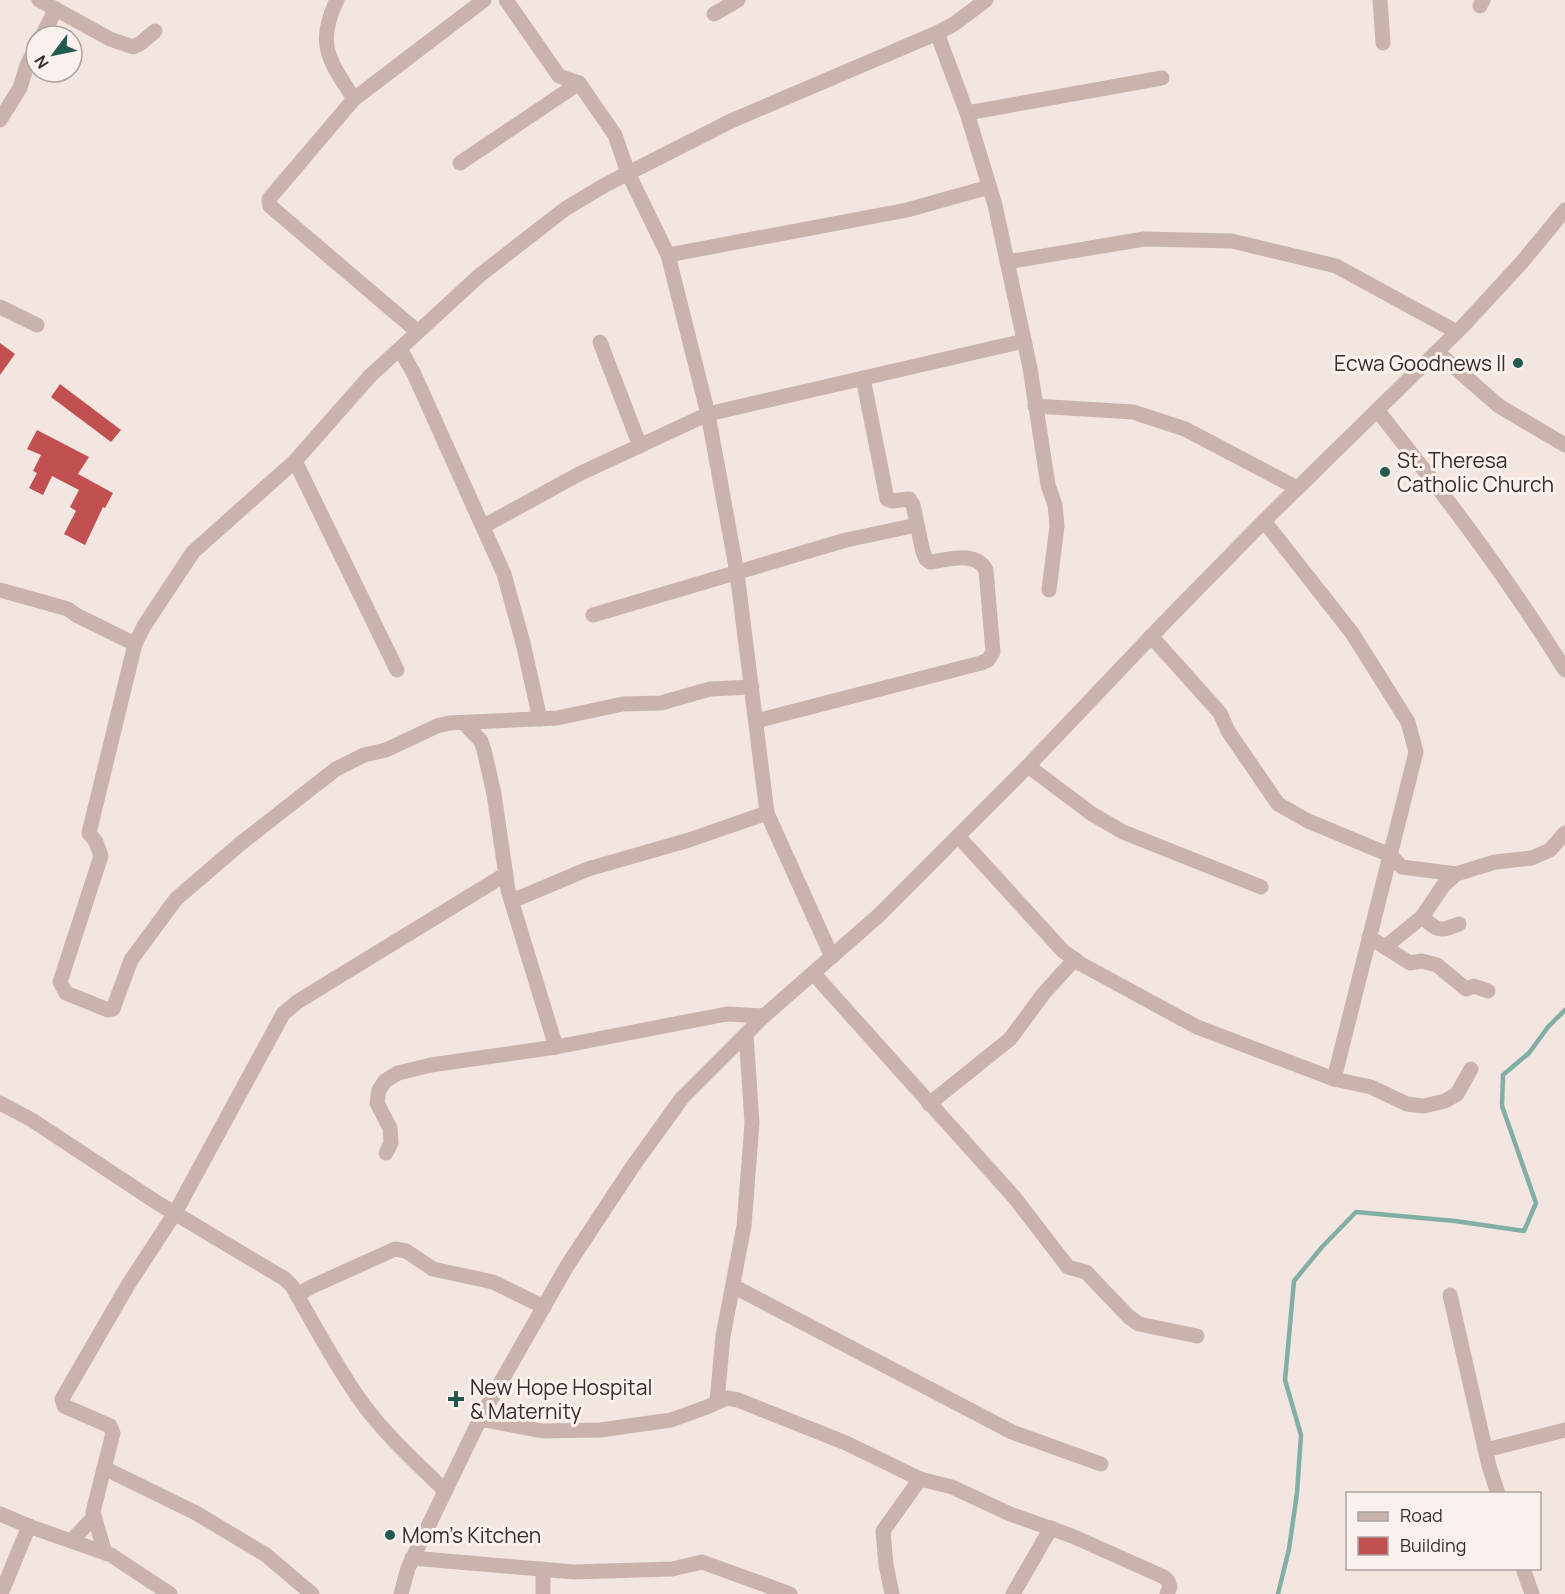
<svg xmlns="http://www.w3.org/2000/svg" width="1565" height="1594" font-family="Manrope,sans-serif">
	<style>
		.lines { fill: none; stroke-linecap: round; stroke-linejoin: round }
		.stream { stroke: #81afa5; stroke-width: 4.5 }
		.building { fill: #c25051 }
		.minor { stroke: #cbb3ad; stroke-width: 15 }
		.tertiary { stroke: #cbb3ad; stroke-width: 15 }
		.poi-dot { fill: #225a50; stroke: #faf1ee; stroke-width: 2 }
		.labels { text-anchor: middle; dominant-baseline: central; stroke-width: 6; stroke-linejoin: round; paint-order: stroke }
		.poi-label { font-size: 21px; fill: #392c2b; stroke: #faf1ee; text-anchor: start }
	</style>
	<rect width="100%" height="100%" fill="#f3e6e1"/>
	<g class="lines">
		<!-- stream -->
		<path class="stream" d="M1278,1594L1289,1549L1297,1493L1301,1435L1285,1380L1294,1281L1322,1247L1356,1212L1455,1221L1524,1231L1536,1203L1502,1106L1503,1075L1529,1053L1548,1027L1565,1010"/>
	</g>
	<!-- building -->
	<g class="building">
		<path d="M0,343L15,354L0,375Z"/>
		<path d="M60,384L121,430L111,442L51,397Z"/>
		<path d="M37,430L89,457L78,474L113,493L105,508L103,507L85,545L64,534L76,511L70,507L79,490L52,476L43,495L29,488L37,473L33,471L41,455L27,449Z"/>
	</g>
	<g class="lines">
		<!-- minor -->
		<g class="minor">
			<path d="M39,0L110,39L133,47L141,43L155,31"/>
			<path d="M337,0C315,45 330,61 354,99"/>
			<path d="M506,0L559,76L579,83L615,135L628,173L668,255L708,414L737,573L767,813L832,957"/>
			<path d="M1380,0L1383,43"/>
			<path d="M1480,6L1483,0"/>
			<path d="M714,14L738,0"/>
			<path d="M937,33L967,113L995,205L1030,368L1048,485L1055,505L1057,526L1049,590"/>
			<path d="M42,36L56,9"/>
			<path d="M967,113L1162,78"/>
			<path d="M0,120L20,88L27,65L36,48"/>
			<path d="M460,163L579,83"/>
			<path d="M668,255L907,210L989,187"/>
			<path d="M1007,262L1144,239L1232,241L1336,266L1457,332"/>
			<path d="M0,307L37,325"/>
			<path d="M418,332L270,206L269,199L354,99L484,0"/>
			<path d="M600,342L640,446"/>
			<path d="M400,349L414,374L504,574L523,643L540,719"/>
			<path d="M1437,352L1499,406L1565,445"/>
			<path d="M1035,406L1133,412L1185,429L1297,488"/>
			<path d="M1377,410C1444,494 1508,578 1565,670"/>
			<path d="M295,461L397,670"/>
			<path d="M1264,521L1352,633L1408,722L1416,752L1334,1079"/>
			<path d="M484,526L579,474L708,414L1024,341"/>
			<path d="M0,590L68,609L76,615L135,644"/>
			<path d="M593,615L846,540L917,525"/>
			<path d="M1151,636L1220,713L1228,731L1278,804L1308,821L1390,855L1402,867L1456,874L1495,862L1532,858L1550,850L1565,833"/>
			<path d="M752,687L710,689L661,703L623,704L557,718L449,723L437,726L386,750L364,755L336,769L240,844L176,899L131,960L113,1009L108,1010L66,993L60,982L101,856L96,842L89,833L135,644L144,626L193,552L295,461L370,376L480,275L565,209L605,185L731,121L937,33L954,24L986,0"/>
			<path d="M756,721L981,663L988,660L993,652L986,570C975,550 949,560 930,562L926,559L923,552L913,505L909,499L892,501L887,499L863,378"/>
			<path d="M464,723L481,741L484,750L494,794L508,890L556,1047"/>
			<path d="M1028,766L1092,814L1123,832L1261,887"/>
			<path d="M958,836L1063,951L1081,964L1197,1027L1334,1079L1371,1087L1407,1104L1424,1106L1445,1101L1457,1094L1471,1069"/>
			<path d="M512,901L588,869L689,840L767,813"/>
			<path d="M1422,917C1438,931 1439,932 1459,924"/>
			<path d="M1369,937L1410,963L1422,961L1437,965L1466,989L1474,986L1488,991"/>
			<path d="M1385,947L1422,917L1443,886L1456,874"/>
			<path d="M813,973L1014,1197L1068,1267L1086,1272L1129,1317L1139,1324L1197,1336"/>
			<path d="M0,1103L32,1120L156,1202L285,1279L292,1286C313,1323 333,1361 358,1397C382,1432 415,1461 445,1491"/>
			<path d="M929,1104L1010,1039L1044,993L1075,959"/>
			<path d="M386,1153L391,1143L390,1128L377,1103L379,1090L385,1081L398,1073L431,1065L556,1047L727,1014L764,1016"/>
			<path d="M733,1286L1012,1432L1101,1464"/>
			<path d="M297,1295L311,1287L395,1249L406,1251L433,1269L493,1282L544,1307"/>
			<path d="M1450,1295L1489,1466L1498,1494"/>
			<path d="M717,1401L723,1336L744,1226L752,1123L746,1034"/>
			<path d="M480,1419L542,1431L600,1430L671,1420L707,1407L727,1398L738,1400L846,1443L920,1479L952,1487L1010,1514L1072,1536L1164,1577L1168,1581L1170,1587L1167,1594"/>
			<path d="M1486,1450L1565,1430"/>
			<path d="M104,1468L196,1513L266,1555L312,1594"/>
			<path d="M0,1514L31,1527L111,1555L170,1594"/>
			<path d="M71,1541L94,1517"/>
			<path d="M105,1553L93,1512L113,1433L110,1426L64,1406L62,1399L128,1285L175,1213L283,1014L297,1002L506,874"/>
			<path d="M412,1558L574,1572L672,1569L702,1562L790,1594"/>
			<path d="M1523,1568L1532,1594"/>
			<path d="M1,1594L29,1526"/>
			<path d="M543,1594V1569"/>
			<path d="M892,1594L886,1565L883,1531L920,1479"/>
			<path d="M1013,1594L1051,1528"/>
		</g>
		<!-- tertiary -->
		<path class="tertiary" d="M401,1594L408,1568L482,1415L567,1266L633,1166L682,1098L764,1016L878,916L1028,766L1163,624L1264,521L1464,325L1522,262L1565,210"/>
	</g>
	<!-- markers -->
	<g class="poi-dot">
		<circle cx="1518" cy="363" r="6"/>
		<circle cx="1385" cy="472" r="6"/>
		<path d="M453 1390h6v6h6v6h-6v6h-6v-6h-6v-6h6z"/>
		<circle cx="390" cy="1535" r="6"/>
	</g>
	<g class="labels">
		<!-- poi labels -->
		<g class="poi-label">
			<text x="1506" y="363" text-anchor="end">Ecwa Goodnews II</text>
			<text x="1397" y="460">St. Theresa<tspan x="1397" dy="24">Catholic Church</tspan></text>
			<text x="470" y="1387">New Hope Hospital<tspan x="470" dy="24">&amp; Maternity</tspan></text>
			<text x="402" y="1535">Mom's Kitchen</text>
		</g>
	</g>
	<!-- legend -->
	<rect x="1346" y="1492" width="195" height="78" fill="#faf1ee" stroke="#ada2a0" stroke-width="1.5"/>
	<rect x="1358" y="1512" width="30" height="9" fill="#cbb3ad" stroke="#ada2a0" stroke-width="1.5"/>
	<text x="1400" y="1522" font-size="18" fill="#392c2b">Road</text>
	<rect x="1358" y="1537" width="30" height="18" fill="#c25051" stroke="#ada2a0" stroke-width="1.5"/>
	<text x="1400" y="1552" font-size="18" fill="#392c2b">Building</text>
	<!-- north arrow -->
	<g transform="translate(54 54) rotate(238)"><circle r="28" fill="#faf1ee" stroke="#ada2a0" stroke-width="1.5"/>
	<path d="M0-4.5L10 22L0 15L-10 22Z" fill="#225a50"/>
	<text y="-9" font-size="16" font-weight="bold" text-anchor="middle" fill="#392c2b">N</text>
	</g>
</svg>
